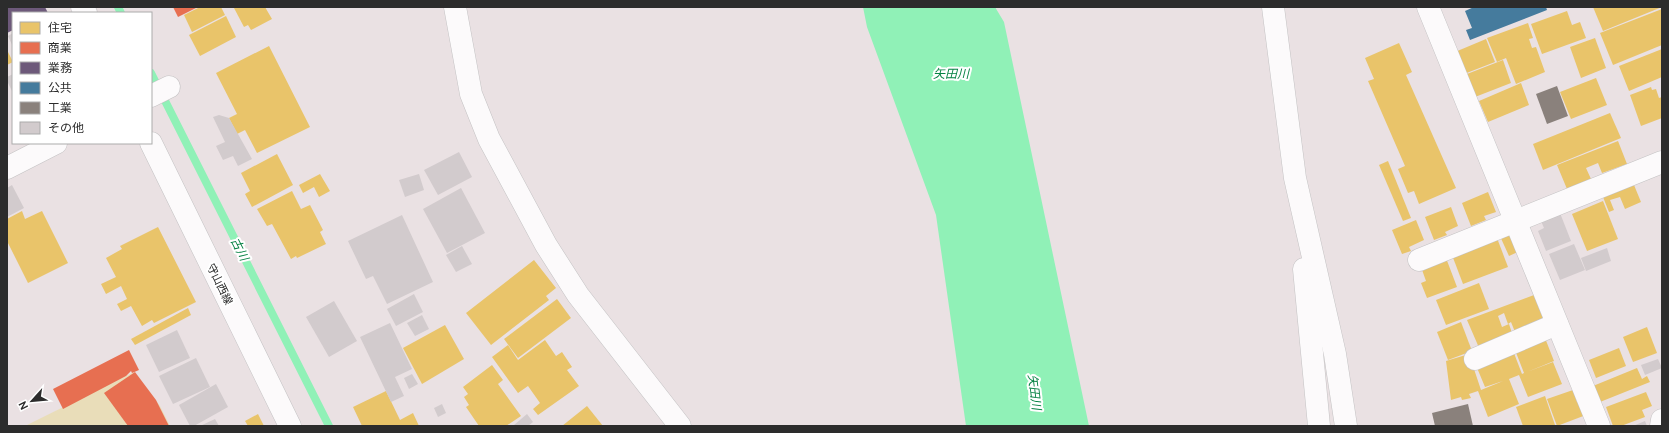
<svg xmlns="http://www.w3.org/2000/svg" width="1669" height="433" font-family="Cabin,'Noto Sans JP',sans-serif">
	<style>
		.green { fill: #e9ddb9 }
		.water { fill: #90f1b7 }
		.homes { fill: #e9c46a }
		.shops { fill: #e76f51 }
		.offices { fill: #6d597a }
		.public { fill: #457b9d }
		.industry { fill: #8a817c }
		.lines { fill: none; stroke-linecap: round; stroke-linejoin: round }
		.stream { stroke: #90f1b7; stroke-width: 8 }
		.building { fill: #d2cbcd }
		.minor-casing { stroke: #c3c2c3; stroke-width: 23 }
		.tertiary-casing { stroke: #c3c2c3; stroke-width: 23 }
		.secondary-casing { stroke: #c3c2c3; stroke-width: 23 }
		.minor { stroke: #fcfafb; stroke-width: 22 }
		.tertiary { stroke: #fcfafb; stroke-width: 22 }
		.secondary { stroke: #fcfafb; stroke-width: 22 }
		.labels { text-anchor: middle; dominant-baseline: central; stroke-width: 4; stroke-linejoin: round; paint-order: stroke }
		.street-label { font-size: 11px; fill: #2c2c2c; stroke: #fff }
		.water-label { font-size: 12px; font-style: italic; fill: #068243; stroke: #fff }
	</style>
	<rect width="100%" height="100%" fill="#eae1e3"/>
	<!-- green -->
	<path class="green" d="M134,372L160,406L170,426H25Z"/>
	<!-- water -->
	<path class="water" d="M863,7H995L1004,22L1089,426H966L936,215L867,27Z"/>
	<!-- homes -->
	<g class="homes">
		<path d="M200,7H221L225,15L192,32L184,15Z"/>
		<path d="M265,7L272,19L251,30L248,25L244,27L234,8Z"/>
		<path d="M1593,7H1662L1603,31Z"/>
		<path d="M1662,9V45L1613,65L1600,33Z"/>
		<path d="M1567,11L1572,25L1580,22L1586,38L1542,54L1531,24Z"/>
		<path d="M226,16L236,37L200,56L189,35Z"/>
		<path d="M1528,23L1533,38L1529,39L1532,48L1536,47L1545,72L1516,84L1506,58L1497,62L1487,38Z"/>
		<path d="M1595,38L1606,68L1581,78L1570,47Z"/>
		<path d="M1486,39L1495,62L1464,74L1455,52Z"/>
		<path d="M1399,43L1412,72L1406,75L1456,188L1419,204L1414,191L1408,193L1398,169L1405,166L1368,81L1374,79L1365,58Z"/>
		<path d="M269,46L310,127L257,153L245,130L237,134L229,118L237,114L216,73Z"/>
		<path d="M1662,49V77L1629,91L1619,66Z"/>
		<path d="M7,50L13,62L7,65Z"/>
		<path d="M1503,60L1511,83L1475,97L1467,74Z"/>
		<path d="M1596,78L1607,105L1571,119L1560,92Z"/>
		<path d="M1521,83L1529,105L1488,122L1479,101Z"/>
		<path d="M1651,87L1652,90L1656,89L1659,98L1662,97V118L1641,126L1630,95Z"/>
		<path d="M1610,113L1621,138L1543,170L1533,144Z"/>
		<path d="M1618,141L1627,164L1602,173L1598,163L1586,168L1591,179L1567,189L1557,165Z"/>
		<path d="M277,154L293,185L252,207L245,194L250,191L241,173Z"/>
		<path d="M1388,161L1411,218L1403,221L1379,165Z"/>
		<path d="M320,174L330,191L319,197L314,187L303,193L299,185Z"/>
		<path d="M1634,185L1641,202L1625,209L1620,197L1610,200L1614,210L1609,212L1603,197Z"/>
		<path d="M292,191L301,209L310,205L323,230L320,232L326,244L297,258L296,256L291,259L272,224L267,226L257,209Z"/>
		<path d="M1488,192L1496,212L1484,216L1486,220L1471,226L1462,203Z"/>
		<path d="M1603,201L1618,239L1587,251L1572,214Z"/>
		<path d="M1451,207L1458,226L1445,232L1447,235L1434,240L1425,217Z"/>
		<path d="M22,211L25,219L42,211L68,263L28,283L7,241V219Z"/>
		<path d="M1416,220L1424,240L1409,247L1411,251L1402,254L1392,230Z"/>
		<path d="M158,227L196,302L154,323L152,320L142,326L131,306L121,311L117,304L127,299L121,286L106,294L101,284L116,277L106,258L122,249L120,246Z"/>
		<path d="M1511,229L1520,251L1509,256L1499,234Z"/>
		<path d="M1497,238L1508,267L1463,284L1452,255Z"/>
		<path d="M1446,258L1457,287L1427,298L1421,283L1426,281L1421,267Z"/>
		<path d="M534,260L556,288L546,296L549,300L491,345L466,313Z"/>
		<path d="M1479,283L1489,309L1446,325L1436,300Z"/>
		<path d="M1534,295L1544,321L1515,332L1511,322L1508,324L1504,313L1498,316L1502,327L1509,324L1513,336L1480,350L1467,320Z"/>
		<path d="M557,299L571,318L518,358L504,339Z"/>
		<path d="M188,308L191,315L135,345L131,339Z"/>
		<path d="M1461,322L1472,351L1448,360L1437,332Z"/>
		<path d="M445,325L464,359L422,384L403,348Z"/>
		<path d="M1647,327L1657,353L1633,362L1623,337Z"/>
		<path d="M1545,338L1554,361L1527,372L1553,362L1562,384L1528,397L1519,375L1509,379L1519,404L1488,417L1478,391L1469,394L1471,398L1462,400L1461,397L1451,400L1446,361L1469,354L1481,390L1503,381L1485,387L1475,363L1512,348L1522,374L1524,373L1515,350Z"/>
		<path d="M545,340L556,356L562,352L572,367L567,370L579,386L538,415L533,409L540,403L528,386L518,393L492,357L508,345L518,360Z"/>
		<path d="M1619,348L1626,366L1596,378L1589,360Z"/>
		<path d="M492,365L503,380L498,384L521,416L506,426H479L466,407L469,405L464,397L468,394L463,387Z"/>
		<path d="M1637,368L1642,379L1647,376L1650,382L1600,402L1593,386Z"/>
		<path d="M1573,390L1577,402L1581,401L1586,415L1557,426L1547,399Z"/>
		<path d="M386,391L400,420L413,413L419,426H362L353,407Z"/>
		<path d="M1646,392L1652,406L1642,410L1645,417L1621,426H1613L1606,407Z"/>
		<path d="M1545,396L1555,425L1523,426L1516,407Z"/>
		<path d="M587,406L603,426H562Z"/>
		<path d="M258,414L264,426H248L245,421Z"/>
	</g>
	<!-- shops -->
	<g class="shops">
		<path d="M173,7H198L178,17Z"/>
		<path d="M129,350L139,370L132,373L131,371L126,376L63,409L53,389Z"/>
		<path d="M135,372L156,400L169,426H128L104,393Z"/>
	</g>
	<!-- offices -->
	<path class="offices" d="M7,7H45L48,13H13V30L7,33Z"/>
	<!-- public -->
	<path class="public" d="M1474,7H1546L1547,10L1470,40L1466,30L1472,28L1465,11Z"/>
	<!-- industry -->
	<g class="industry">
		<path d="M1557,86L1568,116L1547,124L1536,94Z"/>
		<path d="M1468,404L1473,426H1435L1432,413Z"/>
	</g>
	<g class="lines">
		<!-- stream -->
		<g class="stream">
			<path d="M118,7L121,13"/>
			<path d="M151,73L329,426"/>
		</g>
	</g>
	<!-- building -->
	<g class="building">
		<path d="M13,33V47L8,36Z"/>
		<path d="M13,74V93L7,81V77Z"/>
		<path d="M219,115L229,118L252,159L238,166L233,156L223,160L216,146L225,142L213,117Z"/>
		<path d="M459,152L472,177L438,195L424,170Z"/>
		<path d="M419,174L424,190L405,197L399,180Z"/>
		<path d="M12,185L24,208L7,217V188Z"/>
		<path d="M461,188L485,233L447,253L423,209Z"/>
		<path d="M1560,213L1571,241L1546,251L1538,231L1544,228L1541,221Z"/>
		<path d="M402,215L433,282L387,304L373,276L366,279L348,241Z"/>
		<path d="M1574,244L1585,270L1560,280L1549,254Z"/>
		<path d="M462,246L472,264L456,272L446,255Z"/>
		<path d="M1607,248L1611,261L1586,271L1581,258Z"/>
		<path d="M414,294L423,312L396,326L387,309Z"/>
		<path d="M334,301L357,341L329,357L306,317Z"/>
		<path d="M422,315L429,329L415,336L407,323Z"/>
		<path d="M390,323L412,369L395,377L404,396L391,402L360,337Z"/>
		<path d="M177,330L190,358L159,372L146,345Z"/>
		<path d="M196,358L210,387L173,404L159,376Z"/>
		<path d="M1658,359L1662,368L1645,375L1641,365Z"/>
		<path d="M412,374L418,384L409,389L404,378Z"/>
		<path d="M216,384L228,407L194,426H190L179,405Z"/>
		<path d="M442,404L446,413L438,417L434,408Z"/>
		<path d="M527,414L533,422L528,426H514V425Z"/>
		<path d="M215,419L219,426H200Z"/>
		<path d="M1645,421L1647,426H1633Z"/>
	</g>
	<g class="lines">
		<!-- minor casing -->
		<g class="minor-casing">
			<g id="minor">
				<path d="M455,7L471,94L489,139L546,245L578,295L680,426"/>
				<path d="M1428,7L1599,426"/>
				<path d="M151,96L169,87"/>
				<path d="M7,168L56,143"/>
				<path d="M1419,260L1662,162"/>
				<path d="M1475,359L1557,324"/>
				<path d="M1661,426L1662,420"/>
			</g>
		</g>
		<!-- tertiary casing -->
		<g class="tertiary-casing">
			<g id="tertiary">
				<path d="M1273,7L1295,178L1335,354L1346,426"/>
				<path d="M1304,269L1319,426"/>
			</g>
		</g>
		<!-- secondary casing -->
		<g class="secondary-casing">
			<g id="secondary">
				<path d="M82,7L86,13"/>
				<path d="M151,143L290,426"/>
			</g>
		</g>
		<!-- minor -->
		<use href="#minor" class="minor"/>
		<!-- tertiary -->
		<use href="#tertiary" class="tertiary"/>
		<!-- secondary -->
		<use href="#secondary" class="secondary"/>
	</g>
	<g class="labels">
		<!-- street labels -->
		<g class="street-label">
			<text transform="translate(220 284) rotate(64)">守山西線</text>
		</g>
		<!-- water labels -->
		<g class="water-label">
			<text x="951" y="73">矢田川</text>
			<text transform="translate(240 249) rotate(63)">古川</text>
			<text transform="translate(1035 392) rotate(83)">矢田川</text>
		</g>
	</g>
	<!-- border -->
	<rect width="1669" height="433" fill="none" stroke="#2c2c2c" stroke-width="16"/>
	<!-- legend -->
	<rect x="12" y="12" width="140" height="132" fill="#ffffff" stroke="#ababab"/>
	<rect x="20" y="22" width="20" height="12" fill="#e9c46a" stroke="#ababab"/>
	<text x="48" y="32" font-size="12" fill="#2c2c2c">住宅</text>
	<rect x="20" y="42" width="20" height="12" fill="#e76f51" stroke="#ababab"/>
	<text x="48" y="52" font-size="12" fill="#2c2c2c">商業</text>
	<rect x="20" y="62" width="20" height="12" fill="#6d597a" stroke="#ababab"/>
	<text x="48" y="72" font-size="12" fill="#2c2c2c">業務</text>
	<rect x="20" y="82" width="20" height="12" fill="#457b9d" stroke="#ababab"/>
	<text x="48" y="92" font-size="12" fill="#2c2c2c">公共</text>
	<rect x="20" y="102" width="20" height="12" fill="#8a817c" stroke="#ababab"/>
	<text x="48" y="112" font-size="12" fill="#2c2c2c">工業</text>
	<rect x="20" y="122" width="20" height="12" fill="#d2cbcd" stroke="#ababab"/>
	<text x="48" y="132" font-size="12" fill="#2c2c2c">その他</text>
	<!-- north arrow -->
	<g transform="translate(32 401) rotate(243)" stroke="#ffffff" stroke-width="3" paint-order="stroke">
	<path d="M0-3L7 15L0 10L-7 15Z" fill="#2c2c2c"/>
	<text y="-6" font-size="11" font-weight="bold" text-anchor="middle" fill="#2c2c2c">N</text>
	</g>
</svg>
